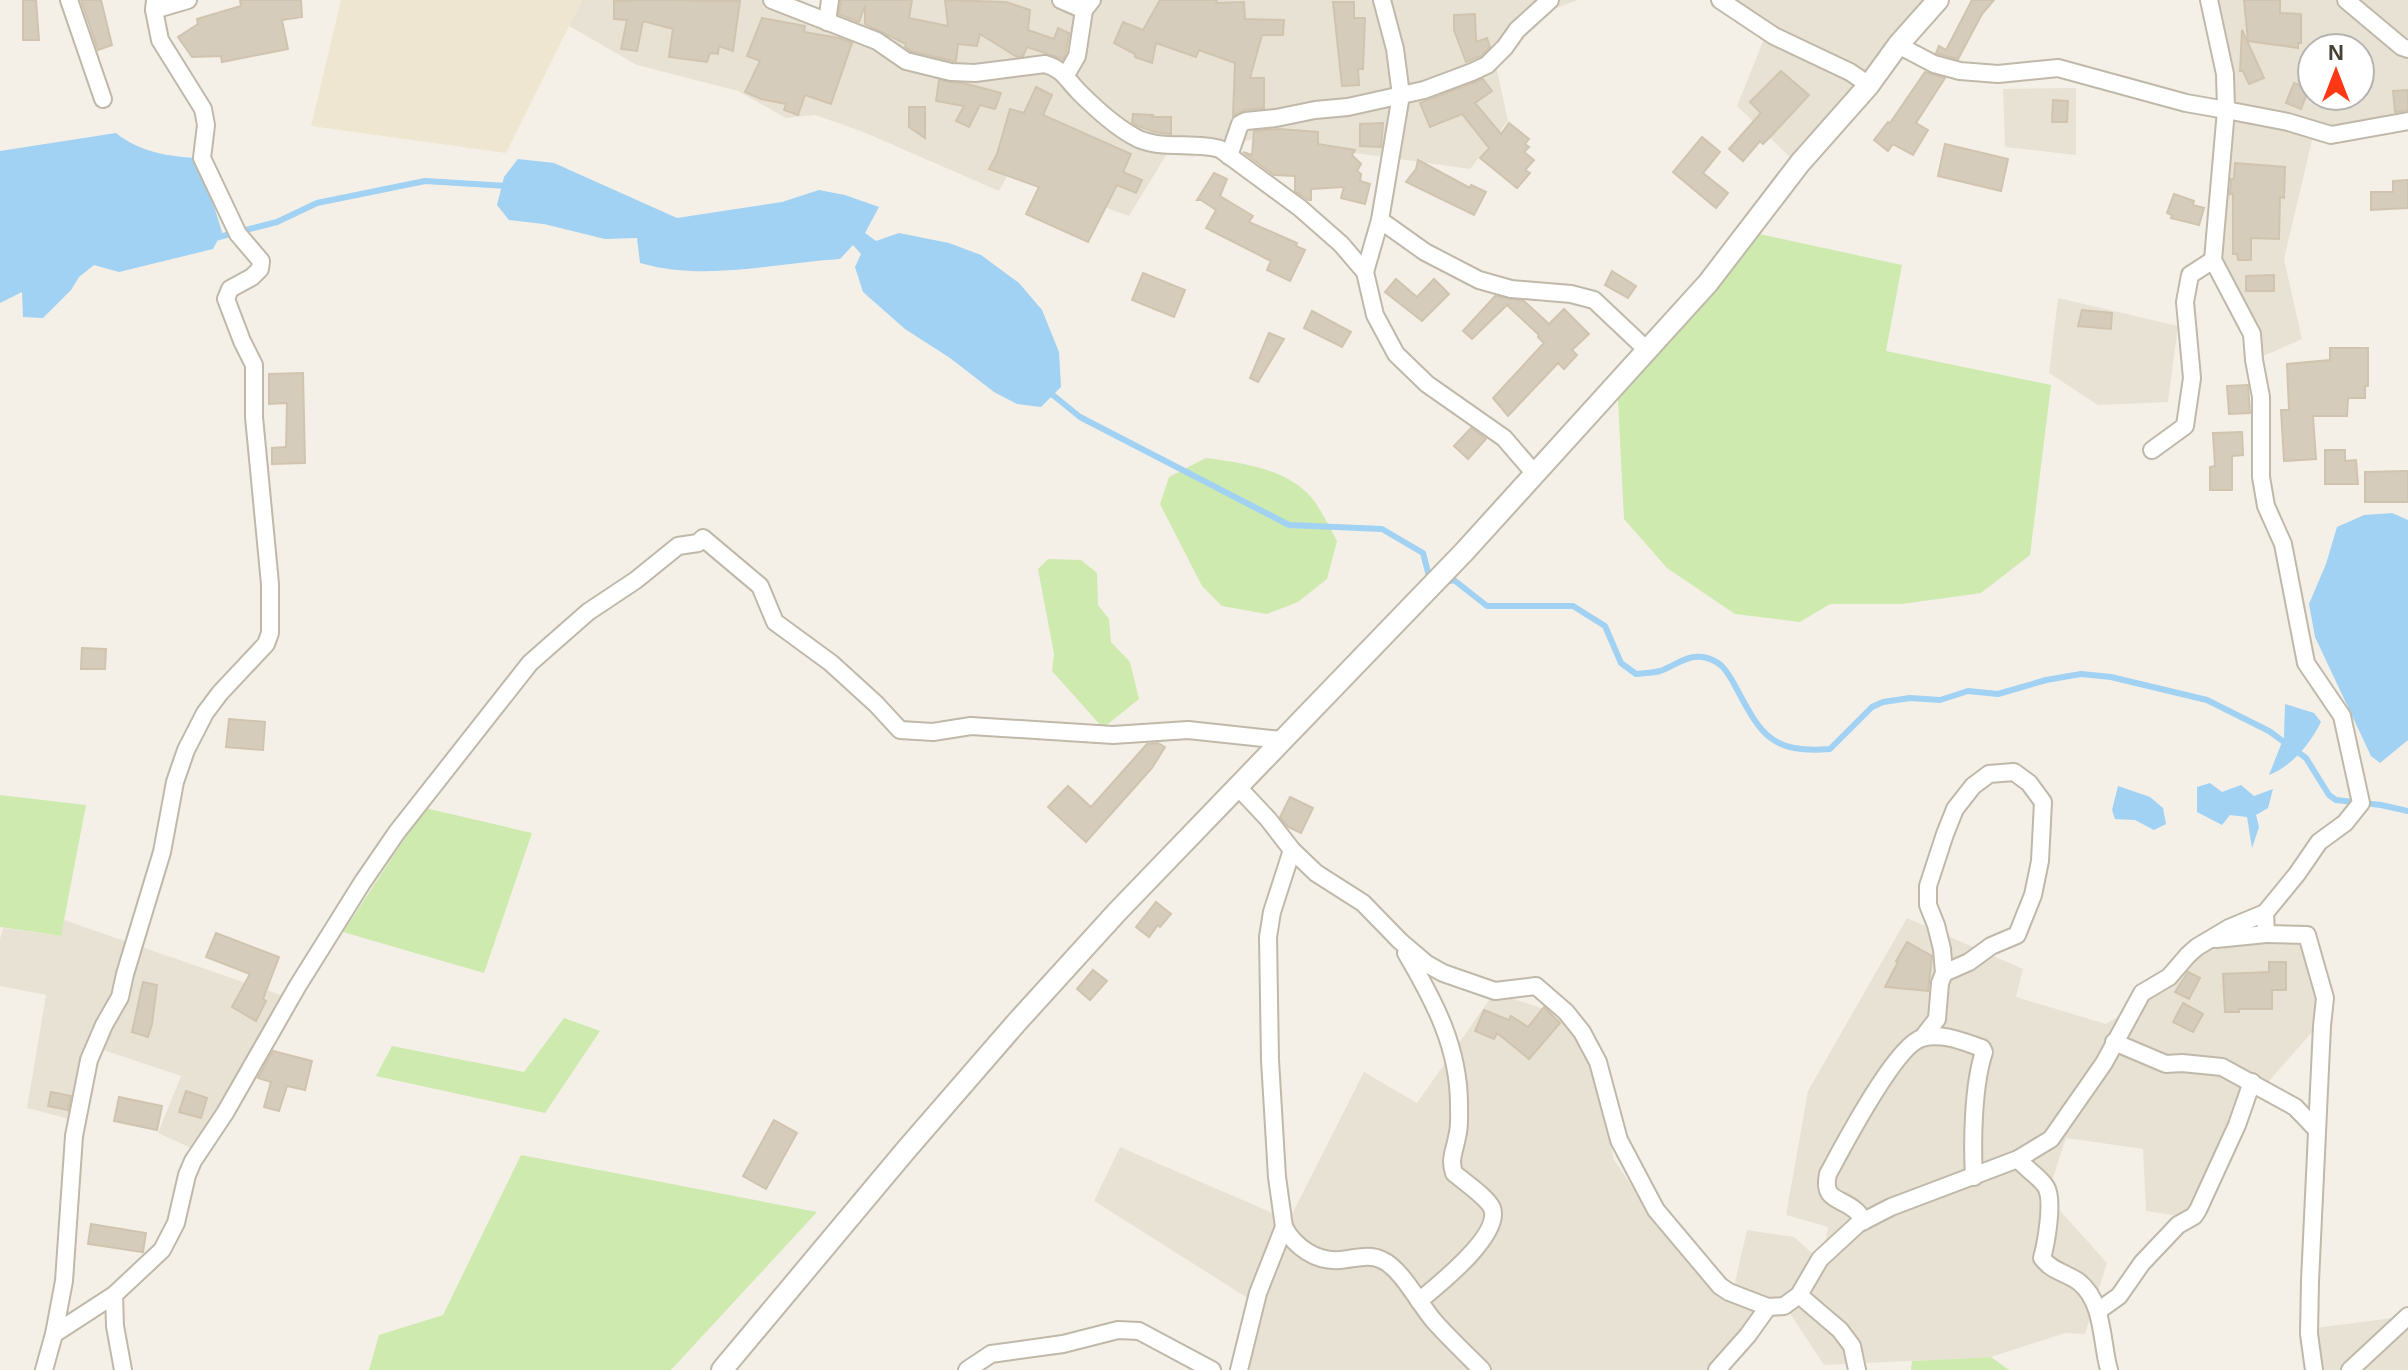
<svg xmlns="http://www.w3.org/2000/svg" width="2408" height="1370" font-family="Arial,sans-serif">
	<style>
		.residential { fill: #e8e2d5; fill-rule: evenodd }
		.education { fill: #eee6d0 }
		.green { fill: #ceeaae }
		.water { fill: #a1d1f3 }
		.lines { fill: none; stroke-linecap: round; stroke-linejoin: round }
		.stream { stroke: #a1d1f3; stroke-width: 6 }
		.building { fill: #d6ccbc; stroke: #d1c4af; stroke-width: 2 }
		.minor-casing { stroke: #c0b8a9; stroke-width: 20 }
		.tertiary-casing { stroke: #c0b8a9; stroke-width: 24 }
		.minor { stroke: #fff; stroke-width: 16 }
		.tertiary { stroke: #fff; stroke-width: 20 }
	</style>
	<rect width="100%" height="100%" fill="#f4f0e7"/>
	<!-- residential -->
	<g class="residential">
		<path d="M582,0H765L819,21L824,0H1578L1530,18L1496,65L1508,121L1470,169L1253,139L1193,157L1168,152L1129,216L1009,173L999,191L861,131L815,115L786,118L738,91L637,65L569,26Z"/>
		<path d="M1715,0H1941L1791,158L1737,106L1764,39Z"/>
		<path d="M2209,0H2408V121L2314,132L2284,259L2302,339L2254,360L2252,334L2213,260L2226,110ZM2312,48H2360V96H2312Z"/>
		<path d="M2076,88V155L2005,147L2003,89Z"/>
		<path d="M2058,298L2178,326L2168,402L2098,405L2049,373Z"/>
		<path d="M1907,918L2023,969L2016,997L2106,1024L2151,995L2204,947L2304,933L2321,991L2320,1023L2262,1089L2189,1209L2178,1216L2146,1211L2143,1149L2066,1138L2047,1196L2107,1263L2085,1334L2065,1333L1991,1357L1824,1365L1787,1309L1772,1310L1717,1370H1238L1254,1302L1094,1201L1120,1147L1289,1220L1364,1072L1417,1103L1494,993L1548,1010L1578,1037L1596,1063L1614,1160L1650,1213L1731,1300L1747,1230L1794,1237L1822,1262L1828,1227L1786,1215L1808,1091Z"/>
		<path d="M64,920L298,1001L200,1152L158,1133L181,1076L97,1048L77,1121L27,1108L46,995L0,986V939L3,928L60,936Z"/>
		<path d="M2408,1316V1370H2311L2300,1330Z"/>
	</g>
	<!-- education -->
	<path class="education" d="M341,0H582L506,153L311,126Z"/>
	<!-- green -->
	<g class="green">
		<path d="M1755,233L1902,265L1886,351L2051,385L2030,555L1981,593L1902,604H1830L1800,622L1735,614L1667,568L1624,519L1617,381Z"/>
		<path d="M1206,458C1243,463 1291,469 1315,502C1323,514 1330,528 1337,541L1327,579L1298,602L1267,614L1222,606L1202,586L1160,504L1169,477Z"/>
		<path d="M1048,559L1081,560L1097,573L1098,605L1109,619L1111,642L1130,662L1139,699L1103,728L1052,671L1054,654L1038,569Z"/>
		<path d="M0,795L86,805L61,936L0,927Z"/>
		<path d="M425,808L532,833L484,973L343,932Z"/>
		<path d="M564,1018L600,1031L545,1113L376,1076L392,1046L524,1072Z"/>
		<path d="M521,1155L817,1212L671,1370H369L379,1335L443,1315Z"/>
		<path d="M1991,1357L2009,1370H1911L1912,1361Z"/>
	</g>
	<!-- water -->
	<g class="water">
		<path d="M116,133C139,152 170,157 199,158L222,232L213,249L119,272L94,265L79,277L71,290L43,318L23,317L22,292L0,303V151Z"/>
		<path d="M518,159L554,163L677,218L782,202L819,190L845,195L879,207L865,233L876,241L899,233L949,243L981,255L1019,283L1042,310L1059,352L1061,387L1041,407L1017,404L994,392L950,358L905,329L863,292L855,267L861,254L853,245L840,259C773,263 706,282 640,263L637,238L605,239L544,224L509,220L497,205L504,177Z"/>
		<path d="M2392,513L2408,520V740L2380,763L2371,756L2315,637L2309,604L2326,564L2337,527L2364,515Z"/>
		<path d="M2285,704L2314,713L2321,722C2310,744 2292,766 2269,775L2284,737Z"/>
		<path d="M2210,783L2222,792L2241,785L2254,796L2273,789L2268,808L2256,815L2259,827L2252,848L2247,817L2230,815L2222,825L2197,812V787Z"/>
		<path d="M2118,786L2150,797L2163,808L2166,824L2154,830L2135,820L2115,819L2112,810Z"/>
	</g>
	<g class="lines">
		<!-- stream -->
		<g class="stream">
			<path d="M215,238L277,222L317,203L425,181L507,186"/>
			<path d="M1048,391L1080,417L1289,525L1382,529L1423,553L1430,580"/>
			<path d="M1445,582L1454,580L1487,606H1573L1605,626L1621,663L1636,674C1644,673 1653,673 1660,671C1677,665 1688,653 1707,658C1721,662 1726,670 1733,682C1760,732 1768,754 1830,749L1872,707L1883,702L1910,698L1940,700L1968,691L1998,694L2046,680L2081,674L2111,677L2207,700L2269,731L2306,758L2329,795L2336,800L2381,805L2408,811"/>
		</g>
	</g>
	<!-- building -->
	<g class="building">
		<path d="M23,0H36L39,40H23Z"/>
		<path d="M81,0H101L112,45L98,50Z"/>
		<path d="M240,0H301L302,17L282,20L288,49L222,62L221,56L192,57L178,37L198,24L197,19L241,6Z"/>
		<path d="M643,0L740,1L733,51L719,46L718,54L710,53L707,62L669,57L673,29L643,21L637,51L621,49L627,20L614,19V1Z"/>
		<path d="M841,0H912L909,18L948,26L945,0L1006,2L1030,10L1028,30L1054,39L1058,28L1069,33L1066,52L1063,59L1027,47L1023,56L1017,57L980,34L977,46L958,44L956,61H953L911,51L905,47L906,44L865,24V5L859,22L839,14Z"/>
		<path d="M1160,0H1217L1216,3L1244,2L1245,19L1284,20L1283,35H1262L1250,78H1264V108L1244,110L1233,116L1235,63L1199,50L1196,57L1156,43L1152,63L1135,57V54L1114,43L1123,22L1143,30Z"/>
		<path d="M1972,0H1994L1982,14L1958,59L1936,53L1939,46L1946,50Z"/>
		<path d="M2244,0H2280V13L2301,14V43H2298V48L2248,41Z"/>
		<path d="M1333,2H1354V18H1365L1363,69H1358L1359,85L1342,86Z"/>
		<path d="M1475,14L1476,42L1487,38L1490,47L1481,56L1466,62L1454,30V15Z"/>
		<path d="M762,18L805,26L804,32L839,38L852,43L831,104L805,95L798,115L784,110L786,104L761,99L745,92L760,61L747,56Z"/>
		<path d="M2242,30L2264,78L2249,84L2243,71H2240Z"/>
		<path d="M1781,71L1809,95L1771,136L1763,144L1760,141L1743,161L1729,149L1761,113L1750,102Z"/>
		<path d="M1925,72L1945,78L1916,123L1928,130L1913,155L1893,144L1888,151L1874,140L1888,122L1890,123Z"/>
		<path d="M1483,79L1492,91L1475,103L1501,134L1509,123L1529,139L1525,144L1529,147L1524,152L1534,160L1525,170L1530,173L1517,188L1480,158L1489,148L1462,114L1430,127L1420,103Z"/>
		<path d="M939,80L967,84L1001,93L995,109L980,105L969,127L956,121L964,106L936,101Z"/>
		<path d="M2294,83L2309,88L2301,109L2286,103Z"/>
		<path d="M1036,87L1052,95L1043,115L1131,154L1123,172L1142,180L1136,193L1117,185L1088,242L1026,214L1039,187L989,169L997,154L1010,109L1024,113Z"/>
		<path d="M2408,90V110L2395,112L2393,91Z"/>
		<path d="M2053,100L2068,101L2067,122H2052Z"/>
		<path d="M909,107H925V138L909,127Z"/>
		<path d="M1133,114L1153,115L1152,117H1171V134L1155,132L1138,126L1132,123Z"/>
		<path d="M1383,123L1381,147L1360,146V124Z"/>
		<path d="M1279,129L1318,132V144L1355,150L1352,155L1361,164L1357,171L1361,174L1360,181L1370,184L1365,204L1341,198L1344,187L1311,189V200H1308L1295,191V176L1274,175L1243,152L1252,155L1254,131Z"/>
		<path d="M1702,137L1720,152L1703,173L1728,193L1716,208L1673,172Z"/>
		<path d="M1945,144L2008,159L2001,191L1938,176Z"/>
		<path d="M1418,160L1470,188L1471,185L1486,192L1474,215L1406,182L1416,169Z"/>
		<path d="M2235,163L2285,167L2284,198L2280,197L2279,239L2251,238V260H2238L2237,254H2233V194H2230L2231,179H2234Z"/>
		<path d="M1214,173L1227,179L1220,196L1253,216L1249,222L1297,243L1296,246L1305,250L1290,281L1267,270L1271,261L1206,228L1216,210L1201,200H1197Z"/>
		<path d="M2408,180V208L2371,210V192H2393V181Z"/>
		<path d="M2174,194L2194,201L2193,205L2204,208L2199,225L2171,218L2172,215L2167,213Z"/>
		<path d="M1612,271L1636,286L1628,298L1605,285Z"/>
		<path d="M1143,273L1185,290L1174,317L1132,300Z"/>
		<path d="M2274,275V291H2246V276Z"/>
		<path d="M1396,279L1417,297L1434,279L1449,294L1422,321L1385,292Z"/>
		<path d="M1495,296L1524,301L1549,324L1564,309L1589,334L1572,350L1577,355L1564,369L1558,363L1508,416L1493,398L1544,343L1538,337L1539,335L1507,305L1472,339L1463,331Z"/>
		<path d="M2082,310L2112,313L2111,329L2078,326Z"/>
		<path d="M1312,311L1351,332L1342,347L1304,328Z"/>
		<path d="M1269,333L1284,339L1258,382L1250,378Z"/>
		<path d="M2330,348H2368V386H2365V398H2348L2347,416H2313L2316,459L2284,461L2281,410H2289L2287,364L2330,360Z"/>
		<path d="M303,373L305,463L272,464V448L286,447L287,403L269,404V374Z"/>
		<path d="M2248,385L2250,413L2229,414L2227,386Z"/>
		<path d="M1471,428L1486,439L1468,459L1454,446Z"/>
		<path d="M2242,432L2243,455L2232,456V490H2210V467L2215,466L2213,433Z"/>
		<path d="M2325,450H2345V461L2356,460L2358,484H2325Z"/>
		<path d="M2408,471V502H2365V472Z"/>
		<path d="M82,648L106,649L105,669H81Z"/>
		<path d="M229,719L265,722L263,750L226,747Z"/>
		<path d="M1158,743L1165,747L1152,768L1086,842L1048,807L1068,786L1091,807L1147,744Z"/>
		<path d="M1290,797L1313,808L1301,833L1288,827L1280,817Z"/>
		<path d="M1156,902L1171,914L1160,927L1158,925L1149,937L1136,927Z"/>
		<path d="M216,933L279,957L263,999L266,1001L256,1021L232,1007L250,974L206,957Z"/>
		<path d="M1907,942L1932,956L1928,991L1885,987L1898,962L1896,961Z"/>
		<path d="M2269,962H2286V990H2272V1009H2239V1012H2225L2223,974L2269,972Z"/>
		<path d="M1093,970L1107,981L1090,1000L1077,989Z"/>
		<path d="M2188,972L2200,978L2189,999L2175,992Z"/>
		<path d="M143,982L157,985L152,1024L148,1037L132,1032Z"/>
		<path d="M2183,1003L2203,1014L2193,1032L2173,1022Z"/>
		<path d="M1544,1007L1560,1023L1529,1059L1497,1033L1494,1039L1475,1031L1484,1010L1509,1020L1511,1016L1528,1027Z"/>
		<path d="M273,1051L312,1061L305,1090L287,1086L279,1111L264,1107L271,1082L258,1078Z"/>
		<path d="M186,1091L207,1098L201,1118L179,1112Z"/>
		<path d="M51,1092L71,1096L68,1110L48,1106Z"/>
		<path d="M119,1097L162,1106L157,1130L114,1121Z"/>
		<path d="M774,1120L797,1133L766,1189L743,1176Z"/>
		<path d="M91,1224L146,1233L143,1252L88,1244Z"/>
	</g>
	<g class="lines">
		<!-- minor casing -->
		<g class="minor-casing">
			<g id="minor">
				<path d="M69,0L103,99"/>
				<path d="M772,0L877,41L906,61L951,72L975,73L1045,64C1063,69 1067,80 1079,92C1093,106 1115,126 1133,136C1157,151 1193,141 1220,149L1300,208L1341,244L1365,272L1375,315L1396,354L1427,384L1504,438L1536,475"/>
				<path d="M1061,0L1084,10"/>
				<path d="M1720,0L1774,36L1850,72L1869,85"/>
				<path d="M2209,0L2225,74L2226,110L2288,122L2331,135L2408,121"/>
				<path d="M2346,0L2402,47L2408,49"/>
				<path d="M154,10L188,0"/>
				<path d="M827,22L830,0"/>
				<path d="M1898,45L1934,64L1960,71L1998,74L2058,68L2186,103L2226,110L2213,260L2252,334L2254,360L2261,397V477L2266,506L2283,544L2306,663L2342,716L2361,803L2345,823L2319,842L2297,874L2265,913L2266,934L2307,935L2325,998L2322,1026L2310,1281L2309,1334L2314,1370"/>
				<path d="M1066,75L1077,56L1084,10L1092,0"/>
				<path d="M1229,156L1240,124L1246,121L1276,118L1315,110L1348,107L1424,90L1472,72L1487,65L1505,47L1517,30L1550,0"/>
				<path d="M1380,220L1425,252L1479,280L1511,289L1571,294L1594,300L1647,350"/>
				<path d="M1365,272L1380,220L1401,95L1395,49L1382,0"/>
				<path d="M2152,450L2185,426L2192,378L2185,302L2190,275L2213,260"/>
				<path d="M1237,786L1268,819L1292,850L1316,873L1363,903L1400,941L1427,964L1443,973L1495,991L1536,986L1566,1012L1582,1032L1598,1062L1619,1140L1656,1210L1720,1286L1729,1292L1768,1307L1784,1306L1799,1295L1820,1259L1858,1224L1891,1207L2018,1159L2051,1139L2104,1063L2142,993L2169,977L2188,955L2197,947L2229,928L2265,913"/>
				<path d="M2216,939L2266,934"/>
				<path d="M1406,953C1434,1001 1459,1047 1459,1105C1459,1116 1460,1127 1457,1137C1455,1150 1449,1159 1454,1173C1463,1181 1487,1197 1492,1208C1502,1235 1437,1286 1419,1301"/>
				<path d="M1923,1037L1937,1019L1940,983L1944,973L1942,949L1936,925L1928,905V886L1945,834L1955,809L1973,786L1989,774L2014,772L2029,783L2043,802L2040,861L2033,895L2017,935L1991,946L1969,962L1944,973"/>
				<path d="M2114,1042L2166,1064L2182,1063L2222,1067L2295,1107L2317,1130"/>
				<path d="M2018,1159C2026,1169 2040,1177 2046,1187C2054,1200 2046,1244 2042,1258C2051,1271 2067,1273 2079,1282C2104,1302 2101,1341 2109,1370"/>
				<path d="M1864,1221C1861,1217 1859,1213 1855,1210C1840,1197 1822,1201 1828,1174C1842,1148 1896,1045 1922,1038C1942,1032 1964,1042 1982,1048L1984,1052C1973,1085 1972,1142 1974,1177"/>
				<path d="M1284,1227C1295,1247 1316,1262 1340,1260C1354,1259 1369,1253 1382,1260C1401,1268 1420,1305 1434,1321C1449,1338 1466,1354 1482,1370"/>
				<path d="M114,1295L115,1326L123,1370"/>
				<path d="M1799,1295L1840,1330L1852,1346L1857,1370"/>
				<path d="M2098,1311L2119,1296L2142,1263L2178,1225L2194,1216L2198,1210L2237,1125L2252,1082"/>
				<path d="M54,1334L114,1295L162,1250L176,1223L187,1175L193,1161L225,1113L297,987L362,883L397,832L530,663L588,612L636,580L678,546L698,543L703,538L760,586L775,622L831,663L876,704L900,730L933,732L971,726L1113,735L1188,730L1281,740"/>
				<path d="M44,1370L54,1334L64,1281L74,1136L89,1060L104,1025L120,997L125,974L162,852L175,782L186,750L205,713L220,693L266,644L270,633V584L254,417V365L242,341L226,299L230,289L252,277L260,269L261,261L238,234L202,158L206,125L203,109L160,40L154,10L155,0"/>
				<path d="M967,1370L991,1354L1063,1344L1118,1330L1139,1331L1212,1370"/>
				<path d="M1239,1370L1258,1293L1284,1227L1277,1177L1270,1060L1268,937L1272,912L1292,850"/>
				<path d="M1717,1370L1748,1335L1768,1307"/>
				<path d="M2350,1370L2408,1316"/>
			</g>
		</g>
		<!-- tertiary casing -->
		<g class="tertiary-casing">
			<path id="tertiary" d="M722,1370L906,1150L1017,1022L1117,912L1464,552L1708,283L1800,163L1869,85L1898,45L1938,0"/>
		</g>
		<!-- minor -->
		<use href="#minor" class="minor"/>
		<!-- tertiary -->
		<use href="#tertiary" class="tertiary"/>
	</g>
	<!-- north arrow -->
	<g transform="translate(2336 72)"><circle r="38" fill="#ffffff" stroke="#b5b3af" stroke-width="2"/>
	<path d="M0-6L14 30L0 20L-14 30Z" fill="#ff3813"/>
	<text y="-12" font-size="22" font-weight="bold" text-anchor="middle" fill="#474036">N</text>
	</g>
</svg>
